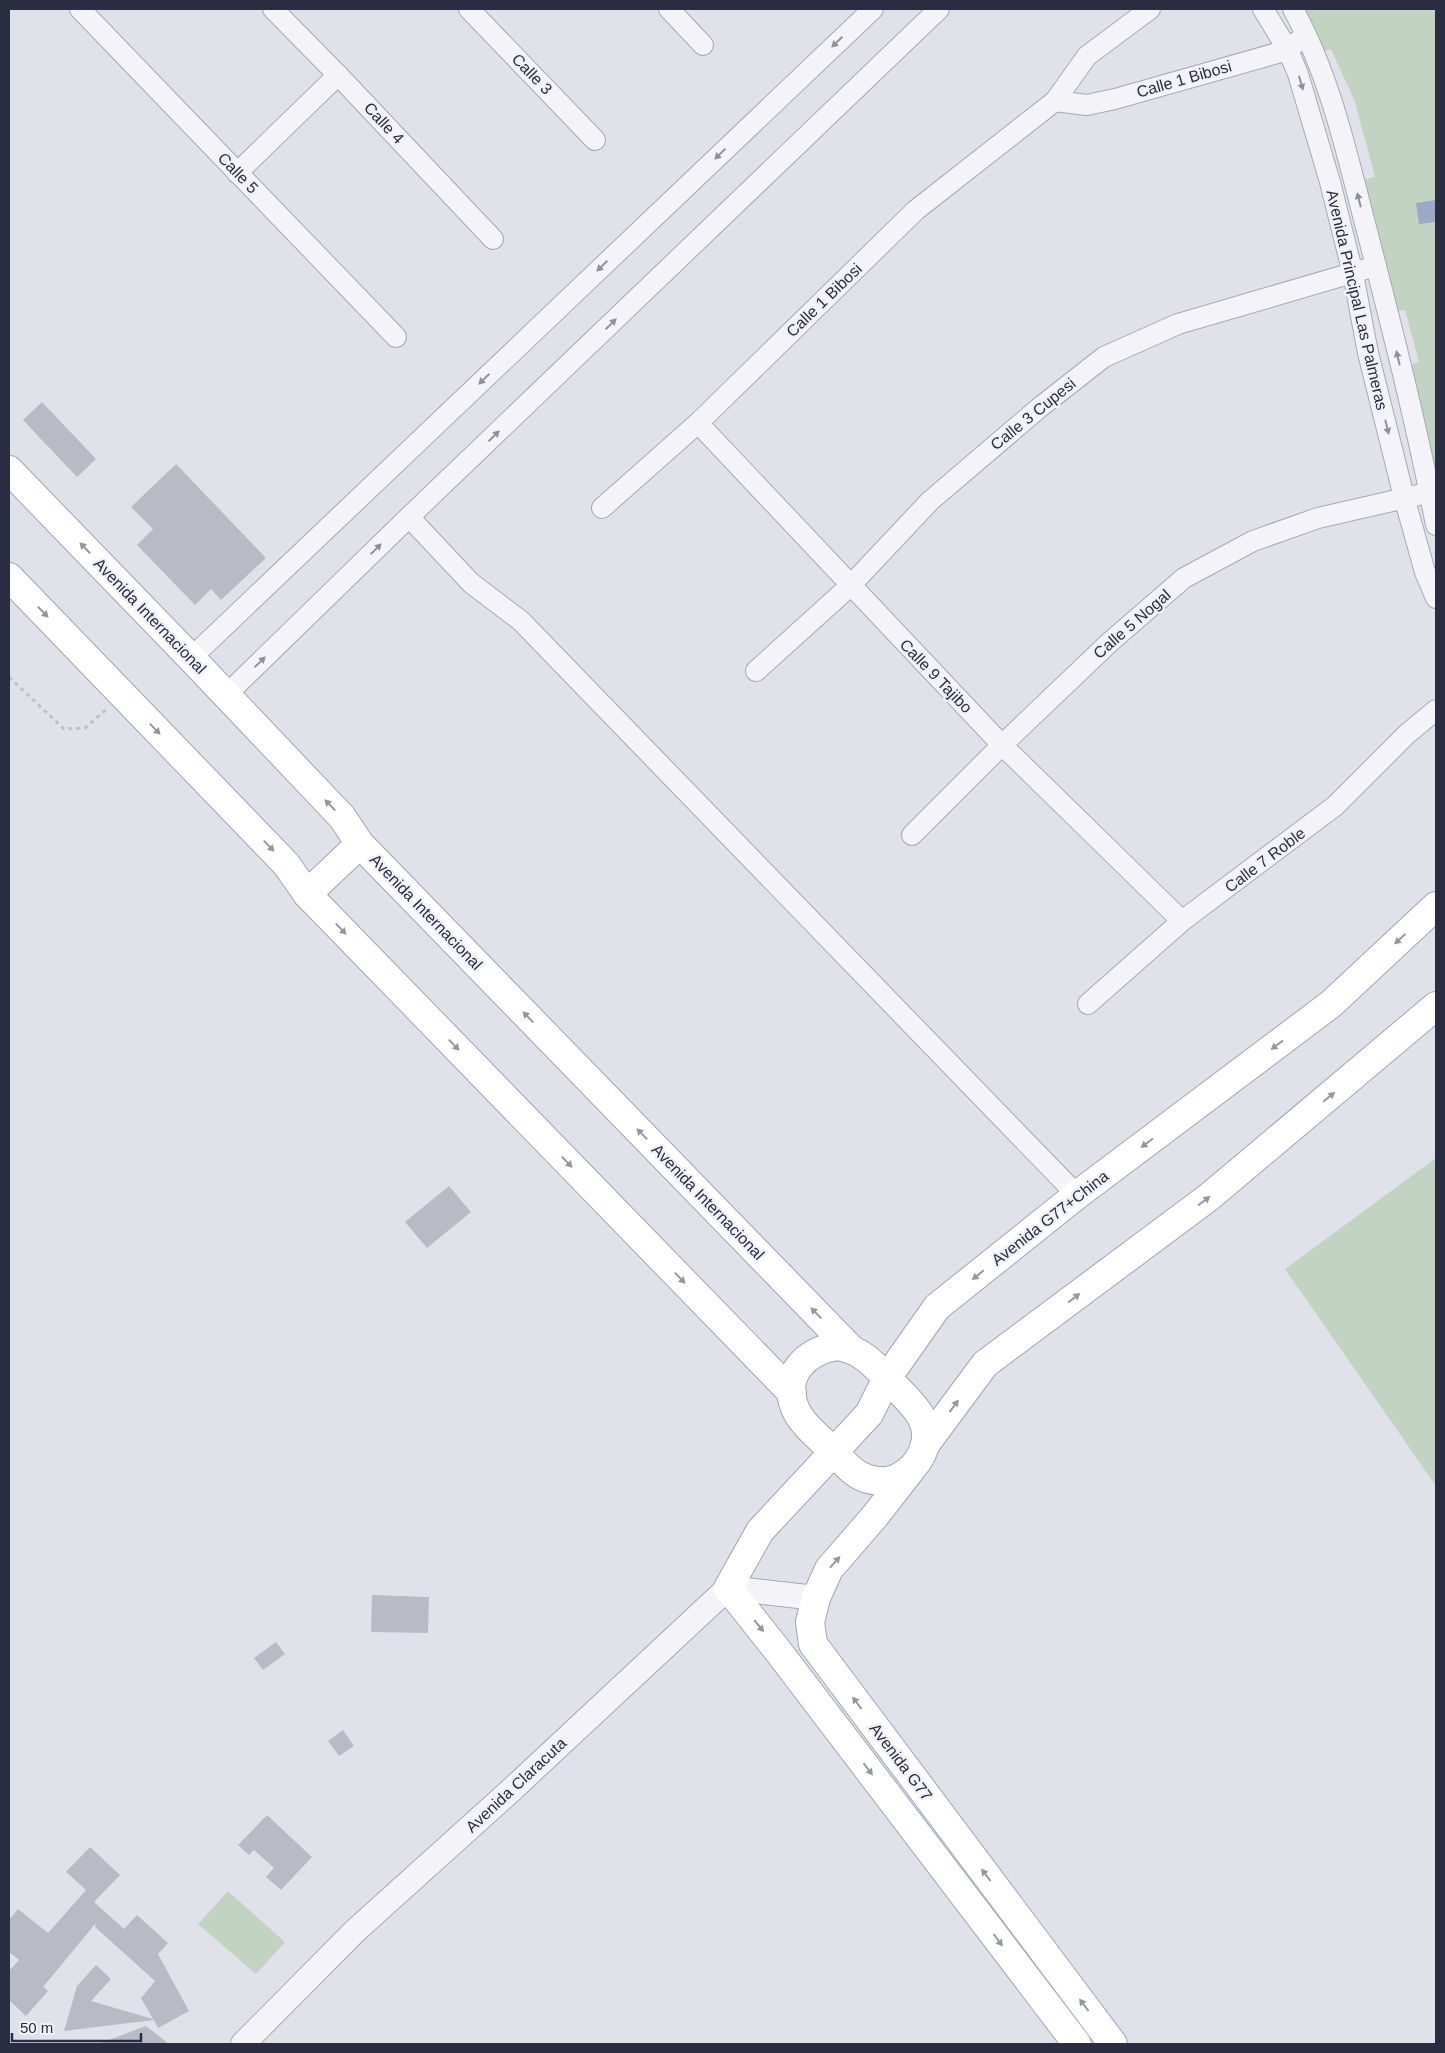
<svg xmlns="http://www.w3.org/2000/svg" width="1445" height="2053" font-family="Helvetica,sans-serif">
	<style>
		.green { fill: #c3d3c2 }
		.water { fill: #9da9c8 }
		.building { fill: #b8bbc6 }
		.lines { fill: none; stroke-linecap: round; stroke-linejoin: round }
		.minor-casing { stroke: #a6a8b3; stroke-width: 22 }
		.tertiary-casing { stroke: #a6a8b3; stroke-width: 26 }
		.primary-casing { stroke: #a1a4b5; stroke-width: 30 }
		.path { stroke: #bfc0c8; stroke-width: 3; stroke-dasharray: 4 4; stroke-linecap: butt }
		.minor { stroke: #f4f4f8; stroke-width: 20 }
		.tertiary { stroke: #f4f4f8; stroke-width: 24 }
		.primary { stroke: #fff; stroke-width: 28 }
		.oneway { fill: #8f909c }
		.oneway2 { fill: #9496a0 }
		.labels { text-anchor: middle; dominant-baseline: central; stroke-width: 5; stroke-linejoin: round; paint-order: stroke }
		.street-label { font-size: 16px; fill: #2a2d41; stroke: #f1f2f7 }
	</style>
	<rect width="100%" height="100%" fill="#e1e2e9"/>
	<!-- green -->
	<g class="green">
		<path d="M1302,9H1436V476L1433,472L1407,366L1419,362L1405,310L1394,312L1361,180L1375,177L1355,102L1331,49L1322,52Z"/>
		<path d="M1436,1158V1486L1285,1269Z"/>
		<path d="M228,1891L285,1942L256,1974L198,1924Z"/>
	</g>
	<!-- water -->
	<path class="water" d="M1436,200V222L1419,224L1416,203Z"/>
	<!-- building -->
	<g class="building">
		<path d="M42,402L96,459L77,477L23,420Z"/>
		<path d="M176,464L266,558L221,600L211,589L195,605L137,545L153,529L131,507Z"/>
		<path d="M449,1186L471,1212L427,1248L405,1222Z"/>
		<path d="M372,1595L429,1597L428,1633L371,1632Z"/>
		<path d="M276,1642L285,1654L263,1670L254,1658Z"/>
		<path d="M343,1730L354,1746L339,1756L328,1741Z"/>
		<path d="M267,1815L312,1857L281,1890L266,1877L274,1868L254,1850L249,1855L238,1845Z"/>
		<path d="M90,1847L120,1875L94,1902L124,1929L137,1915L168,1943L158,1954L189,2011L158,2028L154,2020L64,2031L77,1986L96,1965L111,1979L91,2001L153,2019L141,1998L155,1981L95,1927L96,1923L43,1987L48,1991L26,2016L9,2000V1971L19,1960L9,1952V1920L18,1909L48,1933L86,1890L66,1872Z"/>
		<path d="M146,2026L169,2044H101V2043Z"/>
	</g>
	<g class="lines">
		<!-- minor casing -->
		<g class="minor-casing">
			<g id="minor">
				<path d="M80,9L396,337"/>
				<path d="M273,9L338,75L493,239"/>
				<path d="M469,9L595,140"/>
				<path d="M669,9L703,45"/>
				<path d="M1263,9L1288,50L1298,74L1330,182L1353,274L1368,353L1404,497L1425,572L1436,598"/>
				<path d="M1293,9C1331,78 1347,155 1367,231C1392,328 1417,426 1436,525"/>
				<path d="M1055,101L1087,105L1115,99L1288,50L1298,41"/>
				<path d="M237,173L338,75"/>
				<path d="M698,423L1002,745L1182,921"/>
				<path d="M602,508L698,423L916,210L1055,101L1087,56L1150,9"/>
				<path d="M409,517L471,583L521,621L1077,1195"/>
				<path d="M191,658L873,9"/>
				<path d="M756,671L850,586L930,501L1039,408L1104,357L1178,324L1376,266"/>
				<path d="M225,696L409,517L939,9"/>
				<path d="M912,835L1002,745L1110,642L1184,578L1253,541L1318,518L1436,491"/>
				<path d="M1088,1004L1182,921L1335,806L1407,734L1436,710"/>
			</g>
		</g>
		<!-- tertiary casing -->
		<g class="tertiary-casing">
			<path id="tertiary" d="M243,2044L355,1931L507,1794L728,1588L816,1598"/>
		</g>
		<!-- primary casing -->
		<g class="primary-casing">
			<g id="primary">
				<path d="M9,470L191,658L342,817L360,844L850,1348"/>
				<path d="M9,577L286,864L307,894L792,1393"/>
				<path d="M307,894L360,844"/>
				<path d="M837,1346C863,1350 874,1365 892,1383C901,1393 913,1403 920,1415C934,1437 922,1464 901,1476C892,1482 879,1482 868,1479C853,1475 843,1461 833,1451C820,1438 802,1425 795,1408C781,1375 806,1351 837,1346Z"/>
				<path d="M925,1445L985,1364L1209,1197L1436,1006"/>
				<path d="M910,1471L875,1516L829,1569L816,1598L810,1622L813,1644L1113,2044"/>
				<path d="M1077,2044L778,1651L728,1588L760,1531L869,1414L887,1378L937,1307L1077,1195L1331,1004L1436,906"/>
			</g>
		</g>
		<!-- path -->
		<path class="path" d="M9,677L64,729L85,728L108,708"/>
		<!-- minor -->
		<use href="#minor" class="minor"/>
		<!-- tertiary -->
		<use href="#tertiary" class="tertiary"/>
		<!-- primary -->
		<use href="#primary" class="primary"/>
	</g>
	<!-- one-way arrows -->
	<defs><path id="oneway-solid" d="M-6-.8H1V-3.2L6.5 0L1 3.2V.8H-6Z" transform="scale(1.25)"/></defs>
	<g class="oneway">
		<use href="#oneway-solid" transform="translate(837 42) rotate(136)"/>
		<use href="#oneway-solid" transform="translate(1301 83) rotate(74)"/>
		<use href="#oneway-solid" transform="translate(720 154) rotate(136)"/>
		<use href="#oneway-solid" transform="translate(1359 200) rotate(-104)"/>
		<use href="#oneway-solid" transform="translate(602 266) rotate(136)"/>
		<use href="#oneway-solid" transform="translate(611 324) rotate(-44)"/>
		<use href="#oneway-solid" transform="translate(1398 358) rotate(-103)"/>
		<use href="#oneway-solid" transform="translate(484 379) rotate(136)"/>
		<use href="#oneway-solid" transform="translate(1387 427) rotate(76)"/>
		<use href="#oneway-solid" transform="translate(494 436) rotate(-44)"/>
		<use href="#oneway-solid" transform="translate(376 549) rotate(-44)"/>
		<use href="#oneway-solid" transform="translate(260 662) rotate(-44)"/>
	</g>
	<g class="oneway2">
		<use href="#oneway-solid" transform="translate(85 548) rotate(-134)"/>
		<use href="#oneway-solid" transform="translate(43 612) rotate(46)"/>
		<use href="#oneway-solid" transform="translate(155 729) rotate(46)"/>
		<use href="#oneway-solid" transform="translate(330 805) rotate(-134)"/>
		<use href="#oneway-solid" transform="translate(269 846) rotate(46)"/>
		<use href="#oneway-solid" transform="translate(341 929) rotate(46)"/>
		<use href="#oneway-solid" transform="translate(1400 939) rotate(137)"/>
		<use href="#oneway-solid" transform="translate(528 1017) rotate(-134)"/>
		<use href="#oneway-solid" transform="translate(454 1045) rotate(46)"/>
		<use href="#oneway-solid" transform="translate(1277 1045) rotate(143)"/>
		<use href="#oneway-solid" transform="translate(1329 1097) rotate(-40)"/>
		<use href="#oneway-solid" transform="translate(642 1134) rotate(-134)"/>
		<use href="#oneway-solid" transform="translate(1147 1143) rotate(143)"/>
		<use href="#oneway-solid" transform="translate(567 1162) rotate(46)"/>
		<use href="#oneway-solid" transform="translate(1204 1201) rotate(-37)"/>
		<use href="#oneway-solid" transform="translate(978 1275) rotate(141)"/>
		<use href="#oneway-solid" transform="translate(680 1278) rotate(46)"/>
		<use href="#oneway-solid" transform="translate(1074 1298) rotate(-37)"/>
		<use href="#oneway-solid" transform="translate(816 1313) rotate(-134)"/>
		<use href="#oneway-solid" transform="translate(954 1406) rotate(-54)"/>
		<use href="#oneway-solid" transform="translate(835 1562) rotate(-48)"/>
		<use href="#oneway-solid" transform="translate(759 1626) rotate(51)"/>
		<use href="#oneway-solid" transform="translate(857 1703) rotate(-127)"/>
		<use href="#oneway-solid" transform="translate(868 1769) rotate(53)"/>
		<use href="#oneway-solid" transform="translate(986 1875) rotate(-127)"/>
		<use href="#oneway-solid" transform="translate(998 1940) rotate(53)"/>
		<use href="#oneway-solid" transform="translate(1084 2005) rotate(-127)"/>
	</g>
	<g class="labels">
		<!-- street labels -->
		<g class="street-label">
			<text transform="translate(532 74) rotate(46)">Calle 3</text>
			<text transform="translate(1184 79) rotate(-16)">Calle 1 Bibosi</text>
			<text transform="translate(384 123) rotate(47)">Calle 4</text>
			<text transform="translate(238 173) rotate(46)">Calle 5</text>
			<text transform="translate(824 300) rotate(-44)">Calle 1 Bibosi</text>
			<text transform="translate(1357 300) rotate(77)">Avenida Principal Las Palmeras</text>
			<text transform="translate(1033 414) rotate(-39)">Calle 3 Cupesi</text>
			<text transform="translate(150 616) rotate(46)">Avenida Internacional</text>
			<text transform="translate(1132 624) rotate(-41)">Calle 5 Nogal</text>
			<text transform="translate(936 676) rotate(46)">Calle 9 Tajibo</text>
			<text transform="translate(1265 860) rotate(-37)">Calle 7 Roble</text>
			<text transform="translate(426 912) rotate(46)">Avenida Internacional</text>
			<text transform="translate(708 1202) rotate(46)">Avenida Internacional</text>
			<text transform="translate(1050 1218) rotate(-38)">Avenida G77+China</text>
			<text transform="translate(901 1762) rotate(53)">Avenida G77</text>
			<text transform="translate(516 1785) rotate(-43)">Avenida Claracuta</text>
		</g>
	</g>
	<!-- border -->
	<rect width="1445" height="2053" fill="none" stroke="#2a2d41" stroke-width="20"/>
	<!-- scale -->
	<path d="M12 2033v8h129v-8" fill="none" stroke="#2a2d41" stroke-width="2.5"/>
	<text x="20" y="2033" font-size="15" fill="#2a2d41" stroke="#f1f2f7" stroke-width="4" paint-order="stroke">50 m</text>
</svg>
